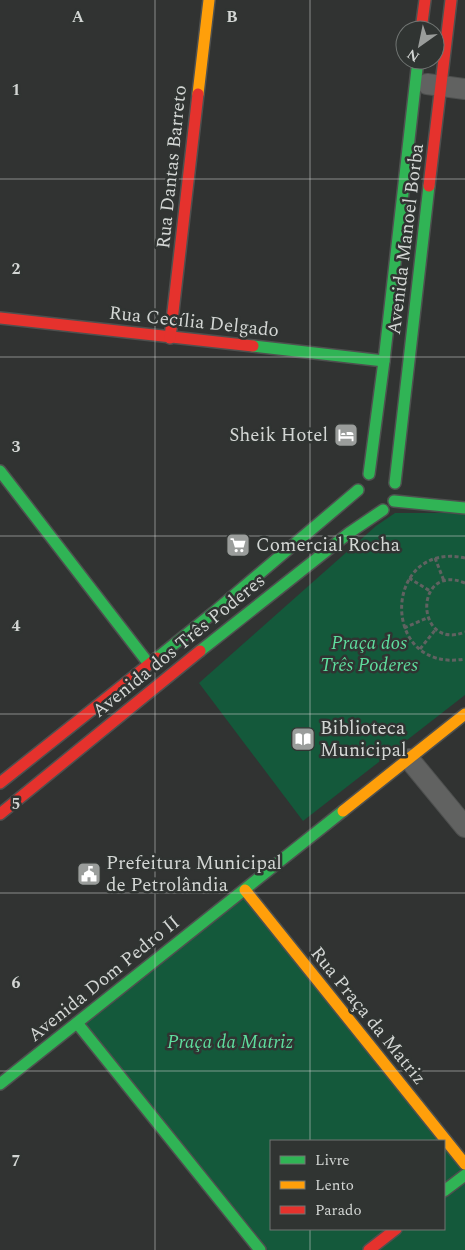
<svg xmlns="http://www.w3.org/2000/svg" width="465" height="1250" font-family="Spectral,serif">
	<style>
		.green { fill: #14593b; fill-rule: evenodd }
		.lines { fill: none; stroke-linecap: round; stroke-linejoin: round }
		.street-casing { stroke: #4e504f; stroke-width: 22 }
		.fast-casing { stroke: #4e504f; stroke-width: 14 }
		.slow-casing { stroke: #4e504f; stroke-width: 14 }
		.jam-casing { stroke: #4e504f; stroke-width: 14 }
		.path { stroke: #606261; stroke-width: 3; stroke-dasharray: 4 2.5; stroke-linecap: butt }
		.street { stroke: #616261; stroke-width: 20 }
		.fast { stroke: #30b455; stroke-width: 11 }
		.slow { stroke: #ff9f0a; stroke-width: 11 }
		.jam { stroke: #e5322d; stroke-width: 11 }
		.grid { fill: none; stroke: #d3d6d4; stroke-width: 1; stroke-opacity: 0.55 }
		.labels { text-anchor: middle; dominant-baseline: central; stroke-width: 5; stroke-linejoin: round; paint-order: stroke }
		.street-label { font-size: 19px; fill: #d3d6d4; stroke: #303432 }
		.poi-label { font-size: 19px; fill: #d3d6d4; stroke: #303432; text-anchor: start }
		.park-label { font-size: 19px; font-style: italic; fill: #5ede9e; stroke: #303432 }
		.grid-label { font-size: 16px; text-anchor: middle; font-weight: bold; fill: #d3d6d4; stroke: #303432; stroke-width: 5; stroke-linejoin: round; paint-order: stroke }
	</style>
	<rect width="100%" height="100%" fill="#313332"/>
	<!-- green -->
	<g class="green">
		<path d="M395,513H465V695L303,821L199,683L376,526Z"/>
		<path d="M245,890L465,1164V1250H260L77,1023ZM271,1141H444V1229H271Z"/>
	</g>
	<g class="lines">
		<!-- street casing -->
		<g class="street-casing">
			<g id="street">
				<path d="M427,84L465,89"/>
				<path d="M409,759L465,827"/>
			</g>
		</g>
		<!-- fast casing -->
		<g class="fast-casing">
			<g id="fast">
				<path d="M253,346L384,361"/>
				<path d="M0,471L149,664"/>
				<path d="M369,474L384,361L418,60"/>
				<path d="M395,483L429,186"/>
				<path d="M394,501L465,508"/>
				<path d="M200,651L349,533L383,510"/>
				<path d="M157,658L213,613L358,490"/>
				<path d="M77,1023L260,1250"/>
				<path d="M0,1084L343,811"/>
				<path d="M444,1191L465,1175"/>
			</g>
		</g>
		<!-- slow casing -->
		<g class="slow-casing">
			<g id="slow">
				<path d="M198,94L209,0"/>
				<path d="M343,811L465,714"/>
				<path d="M245,890L465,1164"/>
			</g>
		</g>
		<!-- jam casing -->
		<g class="jam-casing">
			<g id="jam">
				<path d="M421,30L425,0"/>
				<path d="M429,186L451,0"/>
				<path d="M0,318L253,346"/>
				<path d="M170,338L198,94"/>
				<path d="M0,783L157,658"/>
				<path d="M0,814L200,651"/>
				<path d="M369,1250L396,1229"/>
			</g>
		</g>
		<!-- path -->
		<g class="path">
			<path d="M435,558L444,581"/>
			<path d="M465,558C382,540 379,674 465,659"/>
			<path d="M409,578L430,591"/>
			<path d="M465,583C413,562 415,652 465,632"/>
			<path d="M404,628L427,618"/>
			<path d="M420,649L436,629"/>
		</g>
		<!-- street -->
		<use href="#street" class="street"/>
		<!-- fast -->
		<use href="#fast" class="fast"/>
		<!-- slow -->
		<use href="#slow" class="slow"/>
		<!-- jam -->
		<use href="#jam" class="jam"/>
	</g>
	<!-- grid -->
	<path class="grid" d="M155,0V1250M310,0V1141M0,179H465M0,357H465M0,536H465M0,714H465M0,893H465M0,1071H465M310,1229V1250"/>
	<!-- icons -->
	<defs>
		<g id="hotel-square" transform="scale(1.25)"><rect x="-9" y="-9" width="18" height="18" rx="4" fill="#9a9d9b" stroke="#303432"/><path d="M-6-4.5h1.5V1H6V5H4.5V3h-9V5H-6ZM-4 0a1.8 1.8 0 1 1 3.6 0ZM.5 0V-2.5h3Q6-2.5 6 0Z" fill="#fff"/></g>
		<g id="supermarket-square" transform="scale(1.25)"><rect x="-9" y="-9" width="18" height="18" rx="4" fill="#9a9d9b" stroke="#303432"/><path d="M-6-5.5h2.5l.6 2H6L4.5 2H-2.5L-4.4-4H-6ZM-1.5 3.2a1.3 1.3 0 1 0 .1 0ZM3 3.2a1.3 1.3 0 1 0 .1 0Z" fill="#fff"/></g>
		<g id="library-square" transform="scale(1.25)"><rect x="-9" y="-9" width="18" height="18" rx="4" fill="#9a9d9b" stroke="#303432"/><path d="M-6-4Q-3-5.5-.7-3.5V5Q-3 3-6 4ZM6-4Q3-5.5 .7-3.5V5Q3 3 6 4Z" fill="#fff"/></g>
		<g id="civic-square" transform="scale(1.25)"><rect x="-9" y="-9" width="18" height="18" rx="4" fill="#9a9d9b" stroke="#303432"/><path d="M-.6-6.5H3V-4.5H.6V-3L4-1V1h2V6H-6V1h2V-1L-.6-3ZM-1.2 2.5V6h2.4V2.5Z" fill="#fff"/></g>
	</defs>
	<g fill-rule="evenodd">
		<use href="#hotel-square" x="346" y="435"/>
		<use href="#supermarket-square" x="238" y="545"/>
		<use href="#library-square" x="303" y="739"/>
		<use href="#civic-square" x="89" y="874"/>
	</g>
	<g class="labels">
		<!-- street labels -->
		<g class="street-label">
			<text transform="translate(172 167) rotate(-84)">Rua Dantas Barreto</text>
			<text transform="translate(406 239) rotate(-83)">Avenida Manoel Borba</text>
			<text transform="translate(194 322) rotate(6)">Rua Cecília Delgado</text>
			<text transform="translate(179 646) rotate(-39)">Avenida dos Três Poderes</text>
			<text transform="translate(104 979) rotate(-39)">Avenida Dom Pedro II</text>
			<text transform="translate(368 1016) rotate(51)">Rua Praça da Matriz</text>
		</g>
		<!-- poi labels -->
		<g class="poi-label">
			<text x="328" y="435" text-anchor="end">Sheik Hotel</text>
			<text x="256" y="545">Comercial Rocha</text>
			<text x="320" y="728">Biblioteca<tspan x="320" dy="22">Municipal</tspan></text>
			<text x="106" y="863">Prefeitura Municipal<tspan x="106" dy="22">de Petrolândia</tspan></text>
		</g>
		<!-- park labels -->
		<g class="park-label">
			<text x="369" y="643">Praça dos<tspan x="369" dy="22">Três Poderes</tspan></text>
			<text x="230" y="1042">Praça da Matriz</text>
		</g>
	</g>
	<g class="grid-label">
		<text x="78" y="22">A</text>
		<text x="232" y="22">B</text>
		<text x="16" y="95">1</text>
		<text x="16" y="274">2</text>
		<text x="16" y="452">3</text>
		<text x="16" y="631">4</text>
		<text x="16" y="809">5</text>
		<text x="16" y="988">6</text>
		<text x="16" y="1166">7</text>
	</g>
	<!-- legend -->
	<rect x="270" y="1140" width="175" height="90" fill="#303432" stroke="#717573"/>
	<rect x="280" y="1156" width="25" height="8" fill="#30b455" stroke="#717573"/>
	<text x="315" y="1165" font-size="15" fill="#d3d6d4">Livre</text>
	<rect x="280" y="1181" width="25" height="8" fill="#ff9f0a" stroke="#717573"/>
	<text x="315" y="1190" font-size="15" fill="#d3d6d4">Lento</text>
	<rect x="280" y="1206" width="25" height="8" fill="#e5322d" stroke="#717573"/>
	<text x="315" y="1215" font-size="15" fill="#d3d6d4">Parado</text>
	<!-- north arrow -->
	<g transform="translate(420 45) rotate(213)"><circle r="24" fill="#303432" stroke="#717573"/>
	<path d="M0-4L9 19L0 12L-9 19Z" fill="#9a9d9b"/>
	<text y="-8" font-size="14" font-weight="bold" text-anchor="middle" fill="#d3d6d4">N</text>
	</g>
</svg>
